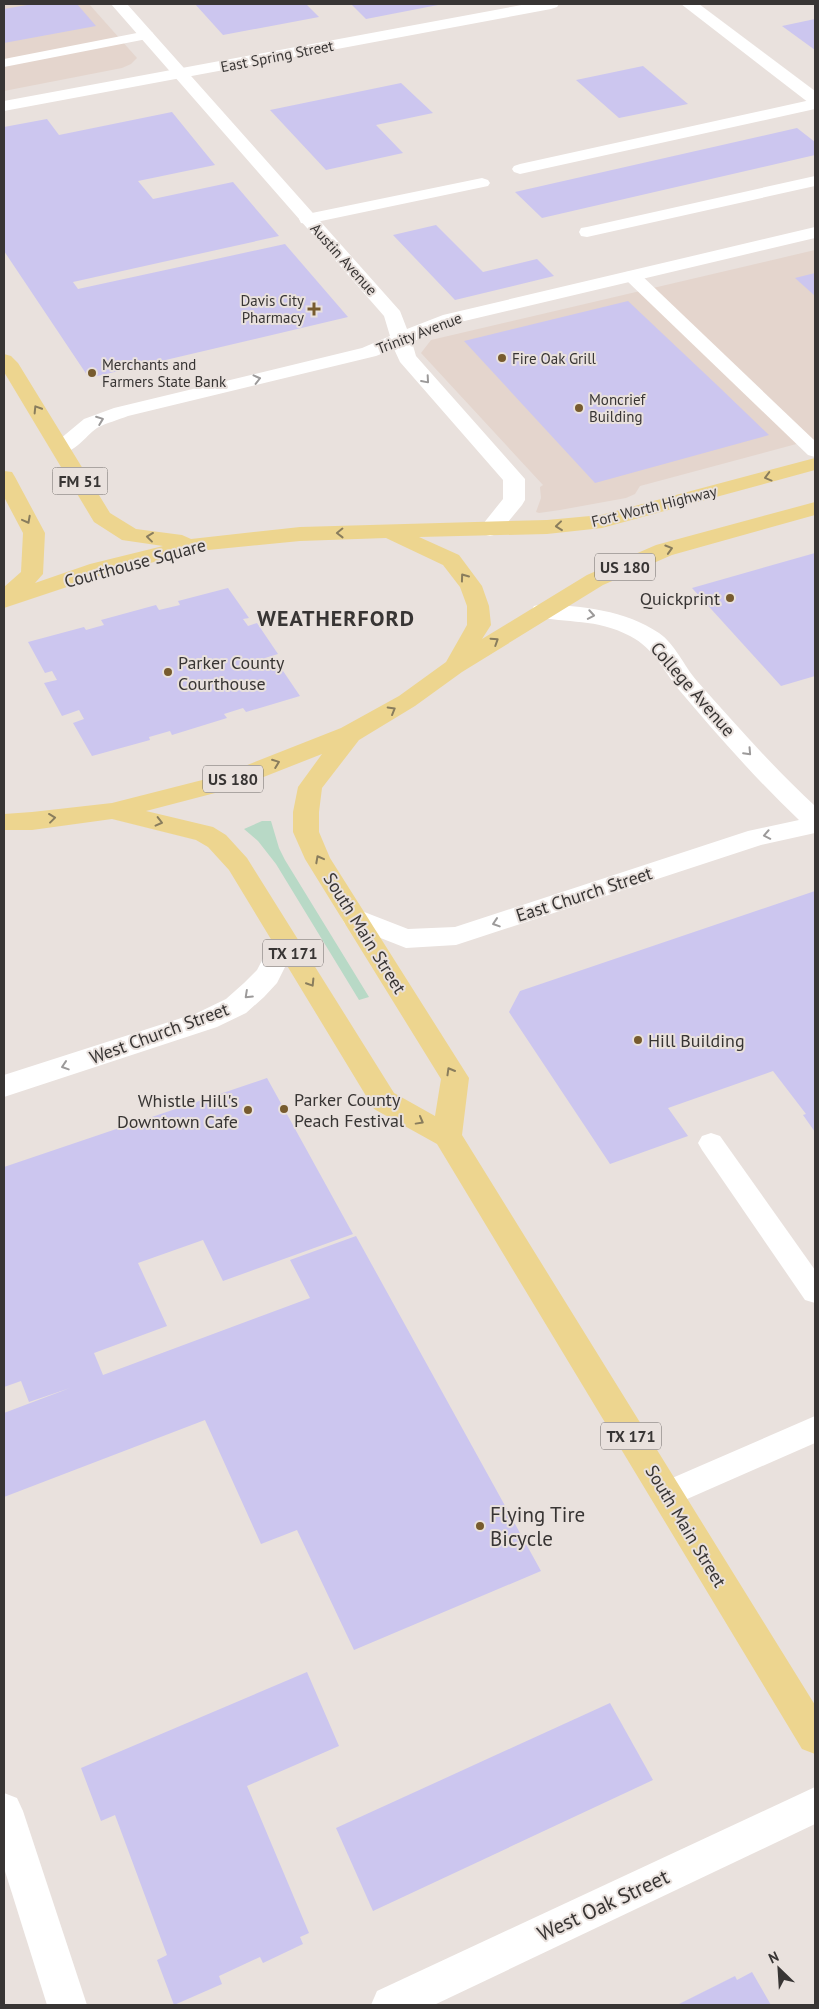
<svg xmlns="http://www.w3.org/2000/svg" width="819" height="2009" font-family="'PT Sans',sans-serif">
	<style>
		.built { fill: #e4d5cd }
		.green { fill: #b8d9c6 }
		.building { fill: #ccc6ef }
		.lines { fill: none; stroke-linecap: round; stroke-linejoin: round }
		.service { fill: #fff; fill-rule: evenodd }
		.minor { fill: #fff; fill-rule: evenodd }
		.tertiary { fill: #fff; fill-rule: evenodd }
		.primary { fill: #edd58f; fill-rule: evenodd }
		.oneway { stroke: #9c9a9a }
		.oneway2 { stroke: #897d5d }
		.poi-dot { fill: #775b2e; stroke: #e9e1dd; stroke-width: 2 }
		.labels { text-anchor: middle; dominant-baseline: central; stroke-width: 4; stroke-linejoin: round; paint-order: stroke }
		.far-street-label { font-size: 15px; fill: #383534; stroke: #e9e1dd }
		.far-poi-label { font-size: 15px; fill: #383534; stroke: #e9e1dd; text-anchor: start }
		.shield { fill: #e9e1dd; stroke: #6d6967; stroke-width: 1 }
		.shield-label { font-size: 16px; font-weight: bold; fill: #383534 }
		.street-label { font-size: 18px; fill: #383534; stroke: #e9e1dd }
		.poi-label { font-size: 18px; fill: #383534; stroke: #e9e1dd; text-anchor: start }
		.near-poi-label { font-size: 21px; fill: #383534; stroke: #e9e1dd; text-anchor: start }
		.near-street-label { font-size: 21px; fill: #383534; stroke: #e9e1dd }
		.district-label { font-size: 22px; font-weight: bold; letter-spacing: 1px; fill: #383534; stroke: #e9e1dd }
	</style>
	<rect width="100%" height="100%" fill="#e9e1dd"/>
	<!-- built -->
	<g class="built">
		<path d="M4,4H89L137,58L131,64L122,68L4,91Z"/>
		<path d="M815,250V439L640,486L635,494L626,498L560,510L539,513L536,512L541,498L540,487L543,485L421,353L431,340Z"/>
	</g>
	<!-- green -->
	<path class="green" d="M262,821H271L279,848L285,860L369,997L359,1000L276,864L258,841L244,829Z"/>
	<!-- building -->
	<g class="building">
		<path d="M33,4H77L96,26L4,43V9Z"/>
		<path d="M195,4H306L319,17L223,35Z"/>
		<path d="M351,4H438V5L366,19Z"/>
		<path d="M815,19V50L782,26Z"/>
		<path d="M643,66L688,104L619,118L576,80Z"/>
		<path d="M401,83L433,113L376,125L403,153L326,170L270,110Z"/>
		<path d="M172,112L215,165L138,181L153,199L233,182L279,236L73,282L78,289L285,244L348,317L89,378L4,251V127L47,119L59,135Z"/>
		<path d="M797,128L815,142V155L542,218L515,192Z"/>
		<path d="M436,225L483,272L537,259L554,276L455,300L393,235Z"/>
		<path d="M815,273V296L795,278Z"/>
		<path d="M628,301L718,386L769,435L595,483L464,341Z"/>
		<path d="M815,553V676L781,686L692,588Z"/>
		<path d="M228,588L249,618L243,619L248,626L257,623L278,654L265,658L271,667L279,665L300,696L246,712L243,708L224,714L227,718L172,735L170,731L149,737L150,740L92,756L73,723L84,719L79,710L62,716L44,683L57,680L52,671L45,673L28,642L84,627L86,630L104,625L101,620L156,605L159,610L180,605L178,601Z"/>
		<path d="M815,891V1132L803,1115L806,1114L773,1071L668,1108L688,1136L610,1164L509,1012L520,991Z"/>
		<path d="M267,1078L353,1234L223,1281L203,1240L138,1263L167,1326L94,1353L103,1375L310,1298L290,1260L356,1236L541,1571L354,1650L297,1530L261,1544L205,1420L4,1497V1413L70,1388L29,1402L21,1381L4,1387V1167Z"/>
		<path d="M307,1672L339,1746L247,1786L309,1933L300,1937L303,1944L263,1963L260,1957L219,1976L222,1984L174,2005L157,1960L167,1955L115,1815L101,1821L81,1768Z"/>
		<path d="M610,1703L653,1780L373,1911L336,1828Z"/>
		<path d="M752,1972L771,2005H677L735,1976L737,1980Z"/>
	</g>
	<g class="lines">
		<!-- service -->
		<g class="service">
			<path d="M147,31L152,32L154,35L152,38L4,67V59Z"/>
			<path d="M815,99V109L520,174L514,172L512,169L514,166L520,164Z"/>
			<path d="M815,176V186L587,237L581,236L579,232L581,228L587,227Z"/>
			<path d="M482,178L488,180L490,183L488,186L307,224L301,223L299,219L301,215L307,214Z"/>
			<path d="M632,271L638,272L815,441V457L808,455L626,280L623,276L626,272Z"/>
			<path d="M711,1133L720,1136L815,1270V1303L805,1300L702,1150L698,1143L702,1136Z"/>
			<path d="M815,1416V1443L678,1503L667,1507L656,1503L652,1494L656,1485Z"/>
		</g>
		<!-- minor -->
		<g class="minor">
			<path d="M111,4H127L400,311L407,329L443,315L815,227V238L456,323L412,342L416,356L525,479V500L522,505L498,534L490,536L482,534L479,529L503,499V480L400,362L394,349L376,356L128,416C118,420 106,423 97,428C83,438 73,457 54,452L51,448L54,444L84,419L114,408L362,348L390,336L384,316Z"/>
			<path d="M681,4H699L815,91V104L809,103Z"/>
			<path d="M542,604C582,606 625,610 659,633C675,644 684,666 697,681C735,724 773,767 815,806V833L761,845L456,945L406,948L345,924L341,917L345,910L354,908L408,929L455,927L748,831L799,820C757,780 718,736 680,691C664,672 654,648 630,636C596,618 568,624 534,616L531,611L534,606Z"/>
			<path d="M285,931L294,934L298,941L277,983L264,997L246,1013L217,1027L4,1097V1075L197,1013L226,999L244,983L257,970L276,934Z"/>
			<path d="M815,1787V1824L434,2005H371L377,1991Z"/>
			<path d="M4,1793L17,1798L23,1811L87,2005H47L4,1868Z"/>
		</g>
		<!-- tertiary -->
		<path class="tertiary" d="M527,4H559L557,7L551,9L4,111V101Z"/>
		<!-- primary -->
		<path class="primary" d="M4,354L11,356L18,363L110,513L136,529L182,535L191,539L300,527L547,520L601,515L815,458V470L602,528L547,534L419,537L459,555L482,586L489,606L491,625L482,639L587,575L656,545L815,502V515L672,555L603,585L462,672L415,706L359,740L322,788L319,812V832L330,858L469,1078L462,1135L815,1705V1754L802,1749L437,1144L374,1109L229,870L208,847L196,840L112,819L32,830H4V814L32,812L112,803L222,775L341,728L399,696L446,662L467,625V606L460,587L443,565L386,538L300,541L198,551L106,574L4,608V587L21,572L23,533L4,497V471L12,472L15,477L45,533L43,574L35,583L90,564L163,546L122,540L94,522L4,372ZM322,754L298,787L293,812V832L305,859L441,1079L435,1116L394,1093L247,858L226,835L213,827L146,811L238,787Z"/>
	</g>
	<!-- one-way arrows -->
	<defs><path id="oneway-chevron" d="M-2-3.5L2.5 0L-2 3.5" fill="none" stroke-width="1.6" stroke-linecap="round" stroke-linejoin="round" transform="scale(1.25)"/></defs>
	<g class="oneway">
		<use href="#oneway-chevron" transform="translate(257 379) rotate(-14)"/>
		<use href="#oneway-chevron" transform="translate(426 380) rotate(49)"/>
		<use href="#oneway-chevron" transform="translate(100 420) rotate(-21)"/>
		<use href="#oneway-chevron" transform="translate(591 615) rotate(10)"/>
		<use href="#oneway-chevron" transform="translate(748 752) rotate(47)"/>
		<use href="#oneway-chevron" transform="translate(767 835) rotate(169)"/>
		<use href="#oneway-chevron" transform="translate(496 923) rotate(162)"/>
		<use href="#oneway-chevron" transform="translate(248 995) rotate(137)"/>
		<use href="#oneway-chevron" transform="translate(65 1066) rotate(162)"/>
	</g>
	<g class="oneway2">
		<use href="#oneway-chevron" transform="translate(37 409) rotate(-122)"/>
		<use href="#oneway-chevron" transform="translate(768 477) rotate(165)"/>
		<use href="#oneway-chevron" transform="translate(27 520) rotate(62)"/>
		<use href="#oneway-chevron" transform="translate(559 526) rotate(174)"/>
		<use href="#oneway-chevron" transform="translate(340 533) rotate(179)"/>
		<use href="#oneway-chevron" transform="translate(150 537) rotate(-173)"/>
		<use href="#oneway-chevron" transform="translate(669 549) rotate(-17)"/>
		<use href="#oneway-chevron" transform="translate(464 577) rotate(-126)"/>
		<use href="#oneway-chevron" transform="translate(495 641) rotate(-33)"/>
		<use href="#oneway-chevron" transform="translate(392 710) rotate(-30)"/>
		<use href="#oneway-chevron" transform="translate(276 763) rotate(-21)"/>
		<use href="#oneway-chevron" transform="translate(52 818) rotate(-7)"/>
		<use href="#oneway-chevron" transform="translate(159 822) rotate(14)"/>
		<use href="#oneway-chevron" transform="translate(319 859) rotate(-118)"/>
		<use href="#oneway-chevron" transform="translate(311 983) rotate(58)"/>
		<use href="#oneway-chevron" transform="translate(450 1071) rotate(-120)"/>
		<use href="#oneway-chevron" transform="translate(420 1121) rotate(29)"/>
	</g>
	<!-- markers -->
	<g class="poi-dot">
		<path d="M311.5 301.5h5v5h5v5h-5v5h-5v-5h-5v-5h5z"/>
		<circle cx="502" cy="358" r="5"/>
		<circle cx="92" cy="373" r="5"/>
		<circle cx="579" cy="408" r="5"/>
		<circle cx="730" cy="598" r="5"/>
		<circle cx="168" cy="672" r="5"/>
		<circle cx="638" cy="1040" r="5"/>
		<circle cx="284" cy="1109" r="5"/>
		<circle cx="248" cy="1110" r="5"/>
		<circle cx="480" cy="1526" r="5"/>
	</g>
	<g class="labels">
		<!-- far-street labels -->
		<g class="far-street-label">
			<text transform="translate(277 56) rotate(-11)">East Spring Street</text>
			<text transform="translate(344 259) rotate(48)">Austin Avenue</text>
			<text transform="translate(419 333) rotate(-21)">Trinity Avenue</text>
			<text transform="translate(654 506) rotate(-14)">Fort Worth Highway</text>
		</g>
		<!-- far-poi labels -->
		<g class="far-poi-label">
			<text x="304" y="300" text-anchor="end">Davis City<tspan x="304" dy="17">Pharmacy</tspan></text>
			<text x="512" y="358">Fire Oak Grill</text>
			<text x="102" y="364">Merchants and<tspan x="102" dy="17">Farmers State Bank</tspan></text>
			<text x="589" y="399">Moncrief<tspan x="589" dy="17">Building</tspan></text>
		</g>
		<!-- shield labels -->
		<g class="shield">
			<rect x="52.5" y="467.5" width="55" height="27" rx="4"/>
			<rect x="595" y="553.5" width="60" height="27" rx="4"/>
			<rect x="203" y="765.5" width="60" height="27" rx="4"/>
			<rect x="263" y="939.5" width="60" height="27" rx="4"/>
			<rect x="601" y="1422.5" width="60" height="27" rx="4"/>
		</g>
		<g class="shield-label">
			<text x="80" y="481">FM 51</text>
			<text x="625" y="567">US 180</text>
			<text x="233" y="779">US 180</text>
			<text x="293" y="953">TX 171</text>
			<text x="631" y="1436">TX 171</text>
		</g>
		<!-- street labels -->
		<g class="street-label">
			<text transform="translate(135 563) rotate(-15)">Courthouse Square</text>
			<text transform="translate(693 689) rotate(49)">College Avenue</text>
			<text transform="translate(584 894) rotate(-18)">East Church Street</text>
			<text transform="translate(365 933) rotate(58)">South Main Street</text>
			<text transform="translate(159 1033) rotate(-20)">West Church Street</text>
			<text transform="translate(686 1526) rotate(59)">South Main Street</text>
		</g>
		<!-- poi labels -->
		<g class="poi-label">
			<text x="720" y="598" text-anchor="end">Quickprint</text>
			<text x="178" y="662">Parker County<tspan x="178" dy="21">Courthouse</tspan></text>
			<text x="648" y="1040">Hill Building</text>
			<text x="294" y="1099">Parker County<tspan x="294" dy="21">Peach Festival</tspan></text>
			<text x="238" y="1100" text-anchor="end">Whistle Hill's<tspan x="238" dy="21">Downtown Cafe</tspan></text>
		</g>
		<!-- near-poi labels -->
		<g class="near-poi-label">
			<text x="490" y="1514">Flying Tire<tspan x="490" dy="24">Bicycle</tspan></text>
		</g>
		<!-- near-street labels -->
		<g class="near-street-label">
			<text transform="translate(603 1905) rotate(-25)">West Oak Street</text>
		</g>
		<!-- district labels -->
		<g class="district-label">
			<text x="336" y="618">WEATHERFORD</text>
		</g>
	</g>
	<!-- border -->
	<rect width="819" height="2009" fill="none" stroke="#383534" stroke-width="10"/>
	<!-- north arrow -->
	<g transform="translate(779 1969) rotate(335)" stroke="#e9e1dd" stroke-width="4" paint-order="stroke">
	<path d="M0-4L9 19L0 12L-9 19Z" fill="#383534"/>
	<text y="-8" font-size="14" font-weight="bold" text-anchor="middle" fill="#383534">N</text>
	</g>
</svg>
